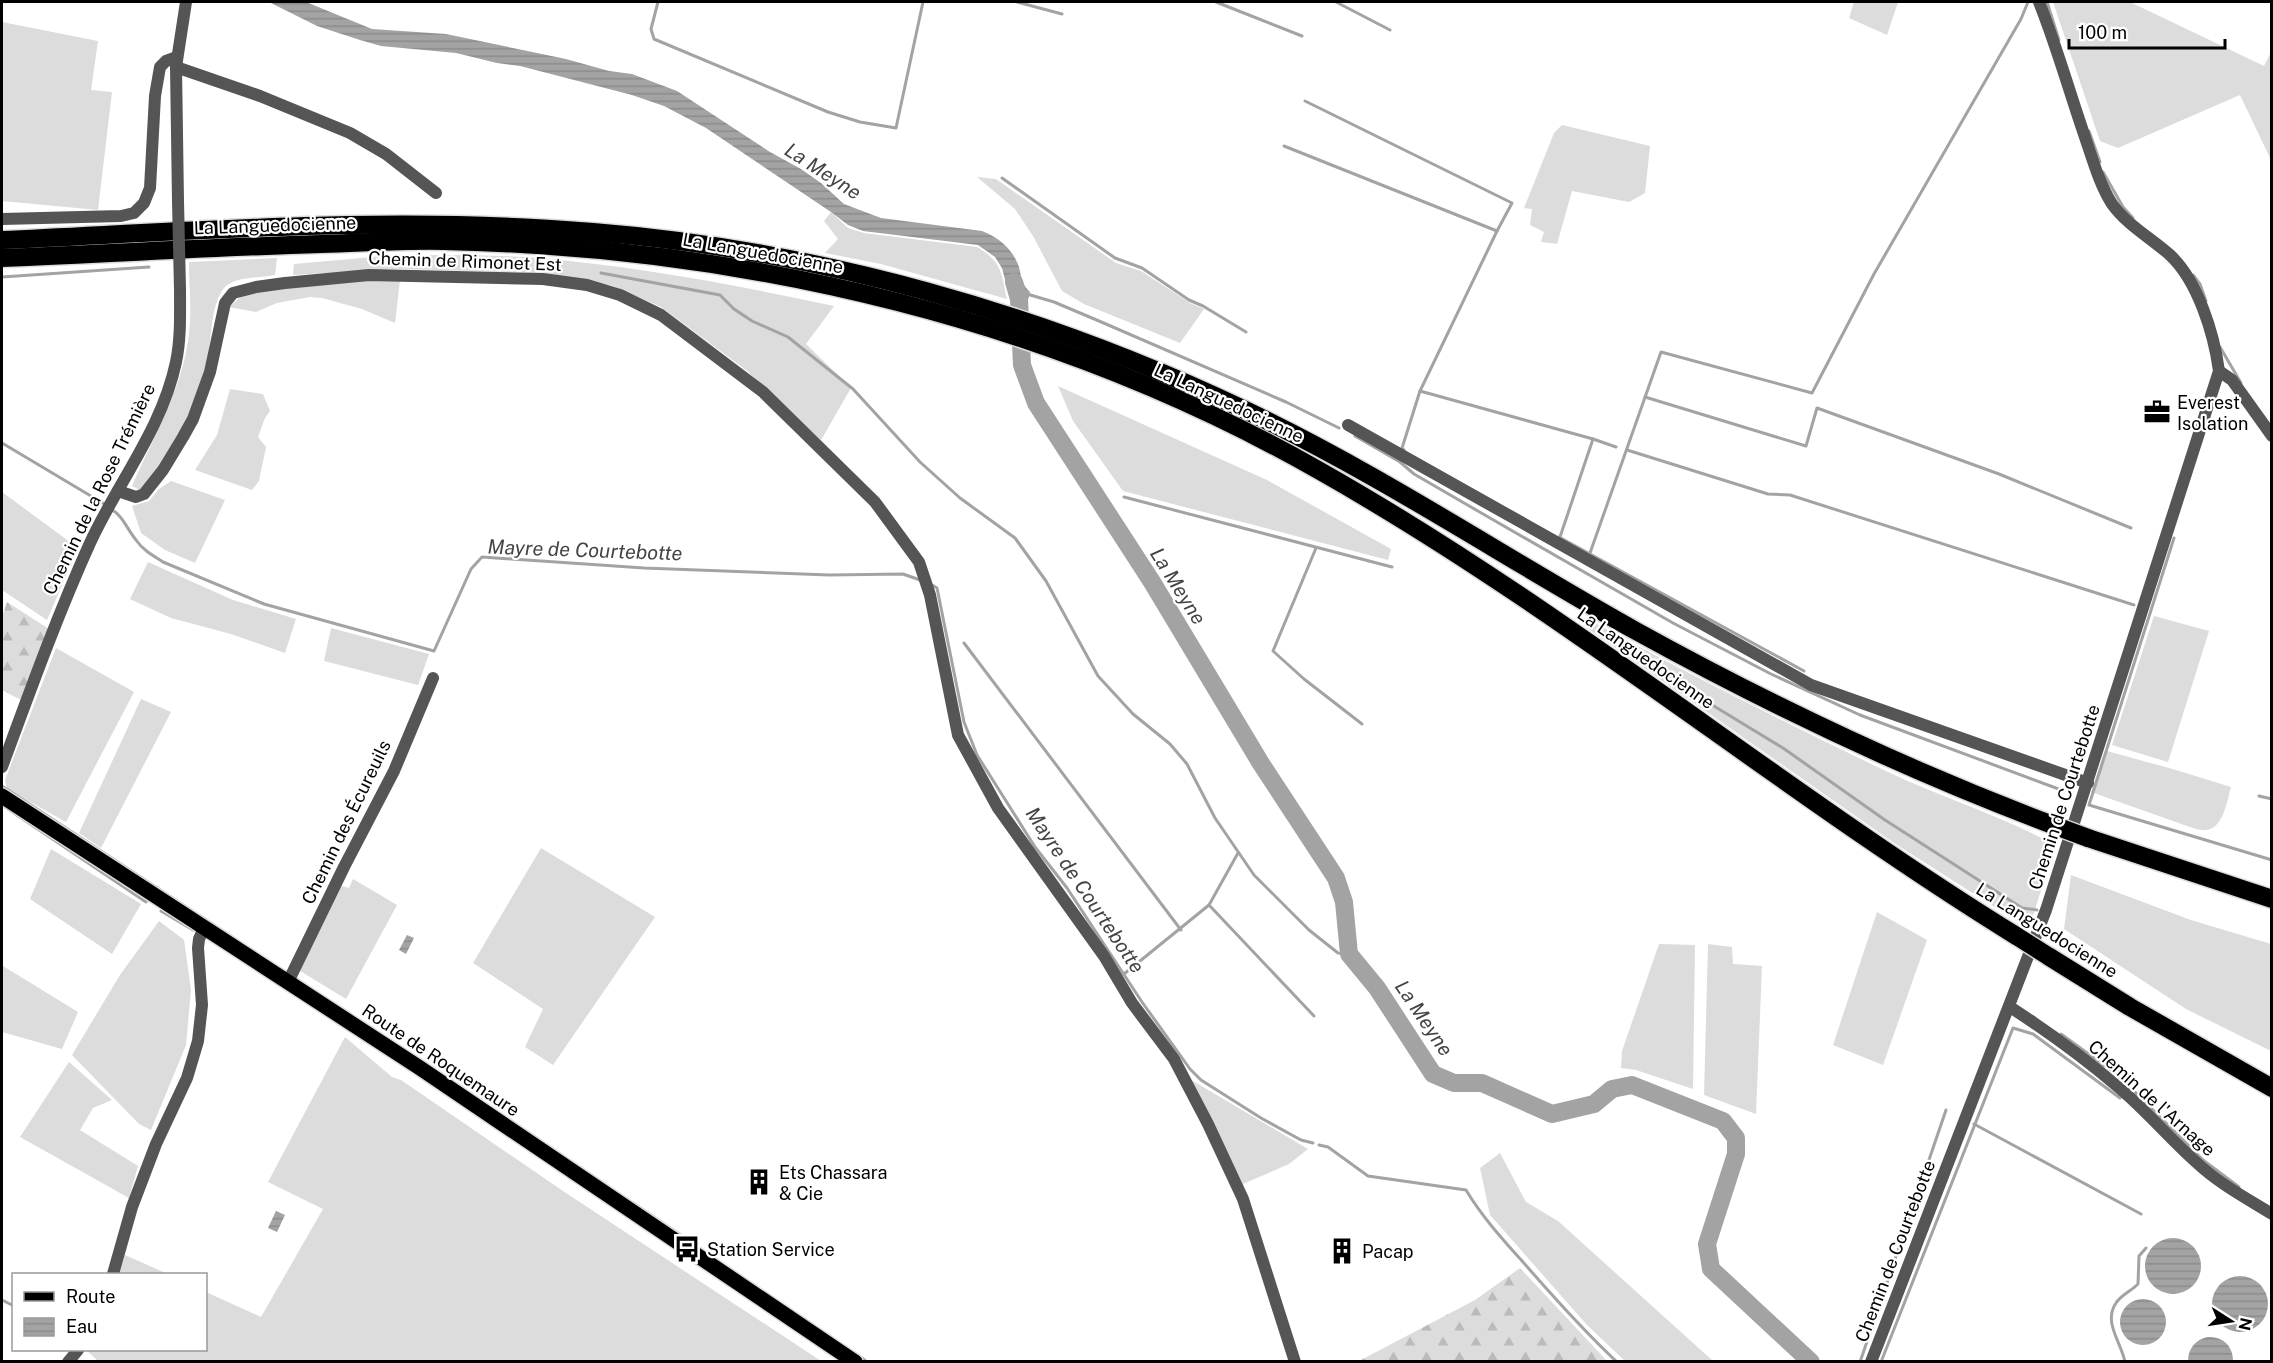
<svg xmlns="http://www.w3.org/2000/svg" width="2273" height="1363" font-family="'Public Sans',sans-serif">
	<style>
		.grass { fill: #dcdcdc }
		.forest { fill: url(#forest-firs) }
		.water { fill: url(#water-rules) }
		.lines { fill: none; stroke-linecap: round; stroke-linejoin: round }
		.stream { stroke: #a3a3a3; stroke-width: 3 }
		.river { stroke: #a3a3a3; stroke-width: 18 }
		.primary-casing { stroke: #dbdbdb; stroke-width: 18 }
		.motorway-casing { stroke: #dbdbdb; stroke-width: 21 }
		.minor { stroke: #555; stroke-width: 12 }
		.primary { stroke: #000; stroke-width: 15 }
		.motorway { stroke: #000; stroke-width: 18 }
		.motorway-bridge-casing { stroke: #dbdbdb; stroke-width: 21; stroke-linecap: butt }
		.minor-bridge { stroke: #555; stroke-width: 12 }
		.motorway-bridge { stroke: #000; stroke-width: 18 }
		.labels { text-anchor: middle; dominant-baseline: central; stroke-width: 4.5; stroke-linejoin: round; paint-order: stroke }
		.street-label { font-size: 18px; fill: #000; stroke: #fff }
		.poi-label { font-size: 18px; fill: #000; stroke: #fff; text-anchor: start }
		.water-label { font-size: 20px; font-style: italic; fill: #444; stroke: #fff }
	</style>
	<defs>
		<pattern id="forest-firs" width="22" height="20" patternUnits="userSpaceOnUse" patternTransform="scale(1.5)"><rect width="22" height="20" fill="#dcdcdc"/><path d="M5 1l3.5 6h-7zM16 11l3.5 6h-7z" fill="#bbb"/></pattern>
		<pattern id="water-rules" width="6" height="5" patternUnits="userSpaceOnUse" patternTransform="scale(1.5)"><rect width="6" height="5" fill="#a3a3a3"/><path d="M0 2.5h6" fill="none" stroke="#8b8b8b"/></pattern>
	</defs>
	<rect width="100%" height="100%" fill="#fff"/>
	<!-- grass -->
	<g class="grass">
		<path d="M1854,2H1898L1887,35L1849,18Z"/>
		<path d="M2053,2H2130L2264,66L2271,52V160L2240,95L2118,148L2100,141Z"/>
		<path d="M2,22L98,41L91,90L112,92L98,210L2,201Z"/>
		<path d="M1562,125L1650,146L1645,193L1629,202L1572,191L1557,244L1541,242L1544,232L1530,225L1532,209L1524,208L1554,133Z"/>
		<path d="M977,177L996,179L1116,263L1141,271L1190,303L1204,309L1180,343L1084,304L1062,291L1033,236L1015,209Z"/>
		<path d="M831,212L848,228L864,233L977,247C1002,262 1001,272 1007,299L881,264L825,253L838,239L824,221Z"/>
		<path d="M395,255C442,255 489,254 536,258C636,266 736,285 834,306L806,344L851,388L821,440L746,370L661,307L613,286L546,273L398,269L293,275L294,264Z"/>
		<path d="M277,258L275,275C261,278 238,276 226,286C211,300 212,336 208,356C197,403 175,456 140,490L132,486C155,433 187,382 190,322C191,302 189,282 189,262Z"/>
		<path d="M357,280H400L395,323L362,309L322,298L310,297L277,303L256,312L229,307L243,295L256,291Z"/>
		<path d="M1058,386L1267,480L1391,549L1388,560L1123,491L1073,421Z"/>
		<path d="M230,389L263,394L270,411L265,418L258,437L266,447L259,481L252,490L195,470L217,435Z"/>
		<path d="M171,481L225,500L195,563L165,550L141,533L132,506L149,501L159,489Z"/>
		<path d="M2,492L78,548L47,620L2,590Z"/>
		<path d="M148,562L233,600L296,619L285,653L231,634L171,618L130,599Z"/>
		<path d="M2154,616L2209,631L2168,762L2112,745Z"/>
		<path d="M1595,623C1691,675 1789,725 1888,772C1943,798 2002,816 2055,845L2029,929L1894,843L1587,628Z"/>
		<path d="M331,628L429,654L418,685L324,661Z"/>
		<path d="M56,648L134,692L66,822L7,789L5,780Z"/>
		<path d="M141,699L171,712L101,848L79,833Z"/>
		<path d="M2107,751L2176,770L2231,787C2227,801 2223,830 2205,830C2200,831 2194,828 2190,827L2091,792L2104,753Z"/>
		<path d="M541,848L655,917L553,1065L525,1047L543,1009L473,963Z"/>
		<path d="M51,849L141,904L112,954L30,899Z"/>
		<path d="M2071,875L2191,920L2271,944V1051L2186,1009L2064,929Z"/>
		<path d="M353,879L397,905L346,999L297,969L329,903L342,886L349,888Z"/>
		<path d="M1877,912L1927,940L1883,1065L1833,1045Z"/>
		<path d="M159,921L184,940L191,990L186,1045L151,1130L139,1124L72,1055L120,975Z"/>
		<path d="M1659,944L1695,945L1693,1089L1636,1070L1621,1068L1622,1051Z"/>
		<path d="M1708,944L1732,947L1733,964L1762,966L1756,1114L1704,1095Z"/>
		<path d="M3,966L78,1012L62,1049L2,1032V971Z"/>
		<path d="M345,1037L392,1077L401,1080L563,1191L821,1361L97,1360L86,1350H206V1292L261,1317L323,1209L268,1182Z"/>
		<path d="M69,1062L112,1100L93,1108L80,1130L138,1166L129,1198L20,1137Z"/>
		<path d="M1188,1078L1308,1149L1289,1164L1243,1184Z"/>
		<path d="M1500,1153L1526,1202L1558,1221L1713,1361H1625L1587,1325L1490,1215L1480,1168Z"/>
		<path d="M125,1255L168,1274H119Z"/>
	</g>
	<!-- forest -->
	<g class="forest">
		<path d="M7,602L49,629L23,701L2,690V617Z"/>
		<path d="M1520,1268L1607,1361H1359L1475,1300Z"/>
	</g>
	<!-- water -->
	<g class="water">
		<path d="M269,2H306L372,29L446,34L566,59L609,71L632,74L677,91L770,152L801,169L821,183L844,204L881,218L982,231C998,237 1013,249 1019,267C1021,276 1022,285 1030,292L1026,308L1011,303L1002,268L995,257L978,245L863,231L848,225L831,212L706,128L664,106L632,95L520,66L497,63L456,53L381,46L360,40L317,26Z"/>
		<path d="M407,935L414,938L406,954L399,950Z"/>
		<path d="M276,1211L285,1215L277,1232L268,1228Z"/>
		<circle cx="2173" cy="1266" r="28"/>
		<circle cx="2240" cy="1304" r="28"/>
		<circle cx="2143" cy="1322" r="23"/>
		<path d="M2207,1337C2223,1336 2233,1346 2233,1361H2188C2188,1349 2195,1340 2207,1337Z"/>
	</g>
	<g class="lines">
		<!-- stream -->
		<g class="stream">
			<path d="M658,2L651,29L654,39L828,112L860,122L896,128L923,2"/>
			<path d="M1017,2L1062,14"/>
			<path d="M1216,2L1302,36"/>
			<path d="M1336,2L1390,30"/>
			<path d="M2047,2L2059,40"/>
			<path d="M2089,131L2100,162"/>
			<path d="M1284,146L1497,231L1512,203L1305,101"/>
			<path d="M2103,172L2123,207L2133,218"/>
			<path d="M1002,178L1115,258L1142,268L1189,300L1203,306L1246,332"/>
			<path d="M601,273L720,295L734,309L752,321L788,337L853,389L920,462L960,498L1015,538L1046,581L1098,676L1133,714L1170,744L1187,764L1215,818L1254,875L1309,930L1338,953L1349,954"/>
			<path d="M2193,275L2200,284L2206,301"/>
			<path d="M2,277L149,267"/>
			<path d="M1027,294L1054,302L1099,321L1286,402L1339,428"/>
			<path d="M2220,347L2241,383"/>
			<path d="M1420,391L1593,439"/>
			<path d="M1645,397L1806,446L1817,408L1999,474L2131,528"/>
			<path d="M1355,436L1400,462L1414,474L1490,518L1673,623L1771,674L1860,715L2064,791"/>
			<path d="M2,443L106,505"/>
			<path d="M1404,450L1402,448L1420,391L1497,231"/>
			<path d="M1627,450L1768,494L1790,495L2134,605"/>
			<path d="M1124,497L1392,567"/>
			<path d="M111,509C123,516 127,529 136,540C143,550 152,555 163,562L264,604L434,651L471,569L482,557L644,568L829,575L903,574L920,580"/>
			<path d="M1559,537L1804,671"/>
			<path d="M1560,537L1593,439L1616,447"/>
			<path d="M2174,538L2089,805L2272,860"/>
			<path d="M1316,548L1273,651L1304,679L1362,724"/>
			<path d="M1590,553L1661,352L1812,393L1874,274L2021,19L2028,2"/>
			<path d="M932,585L937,588L964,722L977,755L1035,847L1067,888L1142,1002L1190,1069L1201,1080L1261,1118L1301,1140L1313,1143"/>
			<path d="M964,643L1181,930"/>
			<path d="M1704,700L1783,748L1885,820L2022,908L2037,910"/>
			<path d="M2,786L235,939"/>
			<path d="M2259,796L2272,799"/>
			<path d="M2,805L146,902"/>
			<path d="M1209,905L1314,1016"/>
			<path d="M161,911L193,930"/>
			<path d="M1124,974L1209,905L1238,853"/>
			<path d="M2061,1034L2119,1076L2203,1160L2239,1187"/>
			<path d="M1974,1124L2141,1214"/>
			<path d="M1319,1145L1328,1147L1368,1176L1466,1190C1484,1220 1507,1244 1530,1270C1558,1302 1586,1333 1617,1362"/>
			<path d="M633,1203L682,1236"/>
			<path d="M2,1300L14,1306"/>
			<path d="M859,1356L867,1362"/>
			<path d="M1860,1362L1946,1110"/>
			<path d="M1881,1362L2013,1028L2033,1034L2120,1098"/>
			<path d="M2125,1362C2121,1342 2103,1322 2116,1303C2121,1295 2131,1291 2138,1284L2139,1256L2146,1248"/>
		</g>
		<!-- river -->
		<path class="river" d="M1014,282L1019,299L1022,365L1036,403L1152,582L1260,762L1336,878L1344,902L1349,954L1377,988L1433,1074L1454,1083H1482L1552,1114L1594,1104L1612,1089L1632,1085L1723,1121L1736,1138V1154L1707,1244L1711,1269L1811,1362"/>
		<!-- primary casing -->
		<g class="primary-casing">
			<path id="primary" d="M2,796L420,1068L855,1362"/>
		</g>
		<!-- motorway casing -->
		<g class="motorway-casing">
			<g id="motorway">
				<path d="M2,240C198,231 396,215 593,232C818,250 1041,313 1245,410C1380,474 1505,558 1636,631C1770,705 1909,771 2053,825"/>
				<path d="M2,258C108,254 215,247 321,244C362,243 402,240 443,241C747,247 1055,320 1320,471C1564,609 1780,790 2018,937"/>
				<path d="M2088,838L2272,899"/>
				<path d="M2048,956L2130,1007L2272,1088"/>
			</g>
		</g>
		<!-- minor -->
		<g class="minor">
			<path d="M176,67L260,96L350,133L386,154L436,193"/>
			<path d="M178,201L176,67L186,2"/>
			<path d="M2,219L121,216L134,213L144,203L150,188L155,96L160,67L166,61L177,57"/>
			<path d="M2219,371L2232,380L2272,436"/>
			<path d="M1348,425L1811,685L2088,783"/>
			<path d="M118,491L136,497L144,494L163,470L183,437L193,419L210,372L225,303L233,293L256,287L285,283L369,275L543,279L587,285L620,295L661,315L763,392L875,502L919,562L930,595L958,735L998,808L1104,956L1132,1003L1174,1059L1208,1124L1243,1199L1295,1362"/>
			<path d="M2,767C30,691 57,616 90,543C118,482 162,429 176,362C181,338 180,314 180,290"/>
			<path d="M288,982L344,867L394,771L433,678"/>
			<path d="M2010,1007C2047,1031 2083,1057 2117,1086C2146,1110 2169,1138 2196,1162C2218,1183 2246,1198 2272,1214"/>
			<path d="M113,1274L132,1207L156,1144L187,1078L198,1041L202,1005L198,948L199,939L204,928"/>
			<path d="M68,1362L78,1350"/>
			<path d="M1871,1362L2046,910L2219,371C2214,334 2198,281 2170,255C2151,238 2127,225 2112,204C2100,185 2093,161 2086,140C2070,94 2057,47 2039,2"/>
		</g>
		<!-- primary -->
		<use href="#primary" class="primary"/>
		<!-- motorway -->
		<use href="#motorway" class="motorway"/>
		<!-- motorway-bridge casing -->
		<g class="motorway-bridge-casing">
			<g id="motorway-bridge">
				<path d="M2053,825L2088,838"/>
				<path d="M2018,937L2048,956"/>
			</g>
		</g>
		<!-- minor-bridge -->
		<path class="minor-bridge" d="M178,201L180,290"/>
		<!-- motorway-bridge -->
		<use href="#motorway-bridge" class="motorway-bridge"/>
	</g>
	<!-- icons -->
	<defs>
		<g id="office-bare" transform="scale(2.07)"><path d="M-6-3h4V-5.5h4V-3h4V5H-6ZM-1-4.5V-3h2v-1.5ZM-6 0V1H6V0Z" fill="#000" stroke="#fff" stroke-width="2.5" paint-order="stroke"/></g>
		<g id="building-bare" transform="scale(2.07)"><path d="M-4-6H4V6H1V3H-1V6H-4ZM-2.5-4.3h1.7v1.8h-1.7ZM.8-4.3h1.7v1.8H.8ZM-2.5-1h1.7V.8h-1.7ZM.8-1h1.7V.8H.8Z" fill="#000" stroke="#fff" stroke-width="2.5" paint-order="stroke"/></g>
		<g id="bus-bare" transform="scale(2.07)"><path d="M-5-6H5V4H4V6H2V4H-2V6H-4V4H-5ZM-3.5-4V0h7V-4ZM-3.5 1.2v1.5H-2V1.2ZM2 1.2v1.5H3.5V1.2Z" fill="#000" stroke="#fff" stroke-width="2.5" paint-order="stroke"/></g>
	</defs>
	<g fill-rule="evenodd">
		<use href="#office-bare" x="2157" y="412"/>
		<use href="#building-bare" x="759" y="1182"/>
		<use href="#bus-bare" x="687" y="1249"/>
		<use href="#building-bare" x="1342" y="1251"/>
	</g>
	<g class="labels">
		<!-- street labels -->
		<g class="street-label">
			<text transform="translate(275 225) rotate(-2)">La Languedocienne</text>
			<text transform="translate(763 253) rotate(10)">La Languedocienne</text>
			<text transform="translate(465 261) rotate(2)">Chemin de Rimonet Est</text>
			<text transform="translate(1229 403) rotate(25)">La Languedocienne</text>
			<text transform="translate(99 489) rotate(-64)">Chemin de la Rose Trémière</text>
			<text transform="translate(1646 658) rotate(35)">La Languedocienne</text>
			<text transform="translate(2064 797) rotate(-72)">Chemin de Courtebotte</text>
			<text transform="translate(346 822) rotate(-64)">Chemin des Écureuils</text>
			<text transform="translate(2047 930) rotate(32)">La Languedocienne</text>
			<text transform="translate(441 1060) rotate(34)">Route de Roquemaure</text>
			<text transform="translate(2152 1098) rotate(42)">Chemin de l'Arnage</text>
			<text transform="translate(1895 1251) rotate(-69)">Chemin de Courtebotte</text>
		</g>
		<!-- poi labels -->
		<g class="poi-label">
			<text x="2177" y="402">Everest<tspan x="2177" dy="21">Isolation</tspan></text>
			<text x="779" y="1172">Ets Chassara<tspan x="779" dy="21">&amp; Cie</tspan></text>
			<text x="707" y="1249">Station Service</text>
			<text x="1362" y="1251">Pacap</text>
		</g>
		<!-- water labels -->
		<g class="water-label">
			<text transform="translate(823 171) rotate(33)">La Meyne</text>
			<text transform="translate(585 550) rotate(2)">Mayre de Courtebotte</text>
			<text transform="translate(1178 586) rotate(58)">La Meyne</text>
			<text transform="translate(1085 890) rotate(56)">Mayre de Courtebotte</text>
			<text transform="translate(1424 1018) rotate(56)">La Meyne</text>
		</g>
	</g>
	<!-- border -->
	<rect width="2273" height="1363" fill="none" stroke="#000000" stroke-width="6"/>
	<!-- legend -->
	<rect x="12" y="1273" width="195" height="78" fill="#ffffff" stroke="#999999" stroke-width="1.5"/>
	<rect x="24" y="1292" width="30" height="9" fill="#000000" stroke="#999999" stroke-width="1.5"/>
	<text x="66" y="1303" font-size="18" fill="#000000">Route</text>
	<rect x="24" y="1318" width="30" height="18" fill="url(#water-rules)" stroke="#999999" stroke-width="1.5"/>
	<text x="66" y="1333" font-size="18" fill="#000000">Eau</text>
	<!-- north arrow -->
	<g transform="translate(2231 1321) rotate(102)" stroke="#ffffff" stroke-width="4.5" paint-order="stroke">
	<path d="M0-4.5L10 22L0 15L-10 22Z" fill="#000000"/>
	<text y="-9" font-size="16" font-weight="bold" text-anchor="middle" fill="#000000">N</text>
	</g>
	<!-- scale -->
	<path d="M2069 39v9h156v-9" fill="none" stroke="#000000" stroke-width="3"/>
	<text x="2078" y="39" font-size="18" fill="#000000" stroke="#ffffff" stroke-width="4.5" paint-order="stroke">100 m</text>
</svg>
